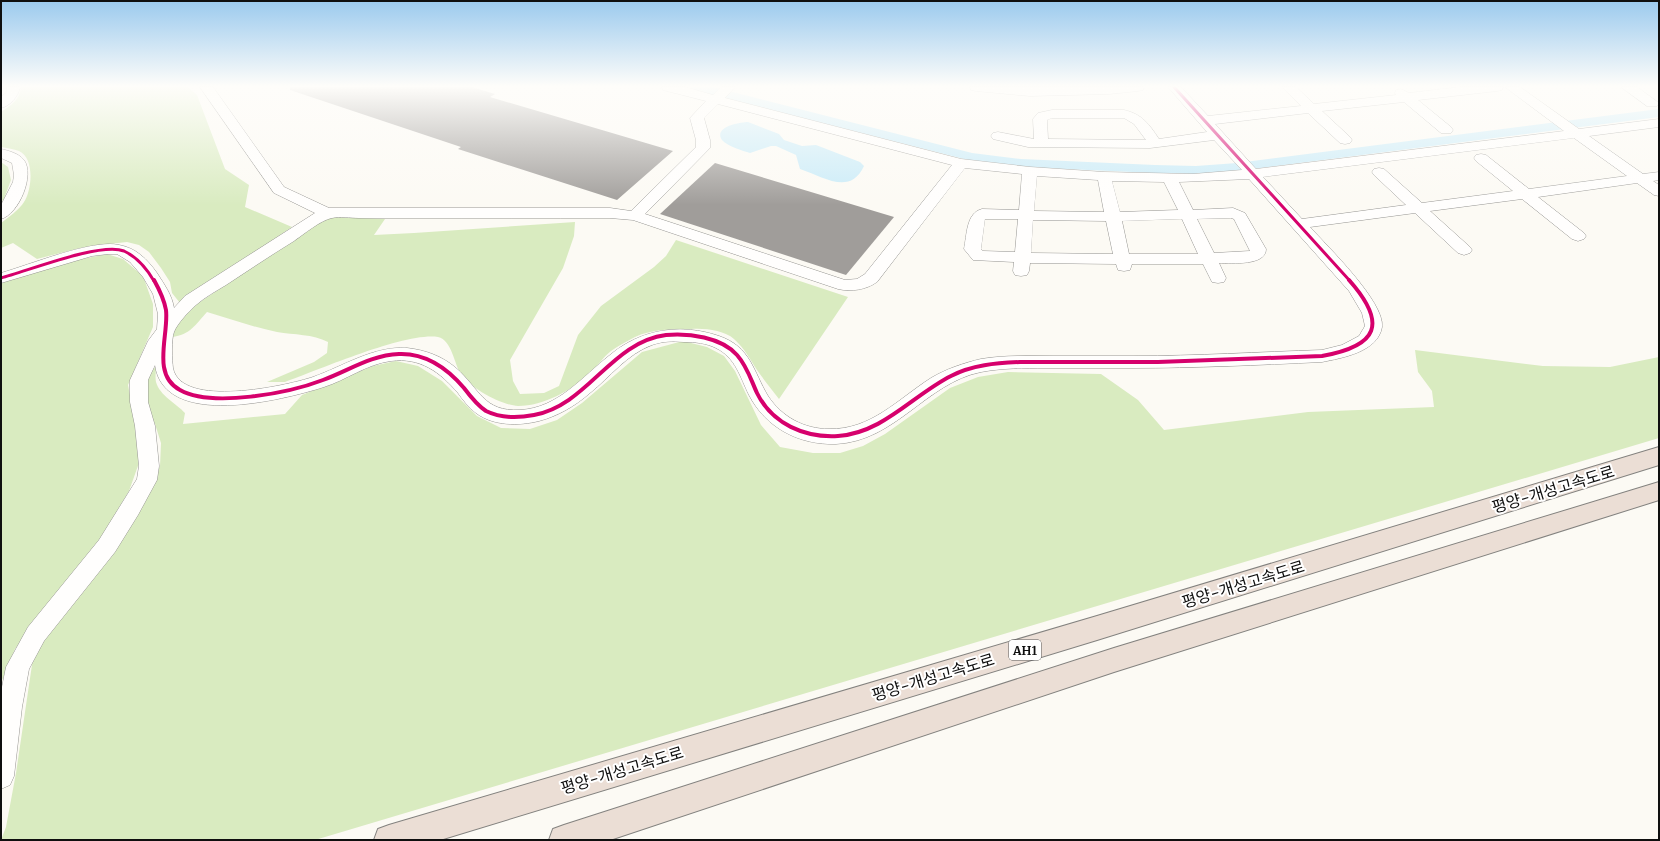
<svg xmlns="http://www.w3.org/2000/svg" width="1660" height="841" font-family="Merriweather,'Noto Sans KR',serif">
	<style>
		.forest { fill: #d9ebc0 }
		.water { fill: #c9ebf8 }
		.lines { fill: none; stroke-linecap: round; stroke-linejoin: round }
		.canal { fill: #c9ebf8; fill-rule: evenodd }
		.building { fill: #a09d9a }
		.minor-casing { stroke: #969592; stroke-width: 1 }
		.motorway-casing { stroke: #83827f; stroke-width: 2 }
		.minor { fill: #fffefd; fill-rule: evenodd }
		.motorway { fill: #ebded5; fill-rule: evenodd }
		.cycleway-far1-casing { stroke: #fff; stroke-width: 5 }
		.cycleway-casing { stroke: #fff; stroke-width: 6 }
		.cycleway-far1 { stroke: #d6006c; stroke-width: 3 }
		.cycleway { stroke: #d6006c; stroke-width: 4 }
		.labels { text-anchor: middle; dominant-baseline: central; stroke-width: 4; stroke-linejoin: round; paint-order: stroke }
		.shield { fill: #fff; stroke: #575757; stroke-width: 1 }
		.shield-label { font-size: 12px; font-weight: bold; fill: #0f0f0f }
		.near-street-label { font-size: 16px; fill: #0f0f0f; stroke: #fff }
	</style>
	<rect width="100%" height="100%" fill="#fcfaf4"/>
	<!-- forest -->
	<g class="forest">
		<path d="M21,87H188L197,95L225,169L249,185L245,207L292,227L180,303L172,293L170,282L161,268L149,252L139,245L127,242L100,245L80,248L37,259L13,243L1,248V223C9,217 19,210 24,202C32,190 35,158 19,151C14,149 7,148 1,147V112C11,105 20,100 21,87Z"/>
		<path d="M1,162L8,167L11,180L4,199L1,202Z"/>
		<path d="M329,217L385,219L374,235L414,233L575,222L574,236L563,268L510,360L513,381L520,394L544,393L559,386L578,335L601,306L654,267L666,256L676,240L848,297L779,399C772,390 764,380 757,370C750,359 744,348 734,339C724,330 704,328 691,329C672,329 652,329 635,337C627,341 618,346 611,351C603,357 598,366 590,373C572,390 544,406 518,406C501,405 470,388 461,374C454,364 452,340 438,337C405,332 319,370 285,382H267L314,362L327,353L328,342C313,334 294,335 277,332C253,327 230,319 207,312C196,324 190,335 172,337L173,331L185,312L321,221Z"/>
		<path d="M107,254L123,259L143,276L153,304V327L128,385L136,426L139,463L129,491L99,541L15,649L1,683V283L77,260Z"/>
		<path d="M683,341L707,347L724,356L735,371L761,425L780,447L813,453H840L863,446L885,434L950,388L978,377L1008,372L1101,374L1138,400L1164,430L1308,412L1434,407L1432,391L1418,372L1415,350L1543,366L1610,367L1659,357V438L315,840H1L6,827L16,773L33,658L42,637L145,499L160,466L161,443L155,424L146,405L147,377L156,366C156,371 155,378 156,382C160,396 176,403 185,413L183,424L285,414L302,395L373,366L396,361L418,366L442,381L477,416L501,428L530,429L557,420L582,403L642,352Z"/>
	</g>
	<!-- water -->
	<path class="water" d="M748,122L779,134L784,140L802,146L816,145L860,162L864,166C850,196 824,177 800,169L796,155L776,146H771L750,153C743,151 727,146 722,140C713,127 740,122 748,122Z"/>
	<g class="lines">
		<!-- canal -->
		<path class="canal" d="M690,87H713L972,153L1021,159L1155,165L1196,166L1237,163L1659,109V117L1237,171L1196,174L1155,173L1021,167L972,161L691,90Z"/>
	</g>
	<!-- building -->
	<g class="building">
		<path d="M290,87H472L495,94L490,97L673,151L617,200L458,149L461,147L290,90Z"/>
		<path d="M715,163L894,217L846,275L660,214Z"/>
	</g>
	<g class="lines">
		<!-- minor casing -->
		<g class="minor-casing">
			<g id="minor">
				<path d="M7,87H20C18,97 10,106 1,108V97L6,93Z"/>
				<path d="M200,87H213L284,187L329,208H610L631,211L696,147V140L690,118L706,101L663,90L662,87H685L713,95L721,87H735L725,98L961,159L1030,167L1104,172L1193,174L1242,170L1214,140L1150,148L1028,147L993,139L991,136L993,133L998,132L1034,139L1033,119L1038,113L1052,110H1124C1142,114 1149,124 1159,139L1207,132L1168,87H1181L1208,116L1301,106L1282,87H1296L1314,104L1396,95L1395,93L1396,90L1401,89L1409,93L1460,87H1503L1502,90L1497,91L1418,100L1451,127L1453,130L1451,133H1441L1404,102L1322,111L1350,137L1352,140L1350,143L1345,144L1340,143L1308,113L1215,124L1256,169L1564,131L1505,87H1520L1579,129L1659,119V127L1589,136L1643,174L1659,172V180L1653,181L1659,185V196L1654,195L1637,183L1538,197L1584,233L1586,236L1584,239L1578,241L1572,239L1522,199L1430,211L1470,247L1472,250L1470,253L1464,255L1458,253L1415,213L1310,227C1327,246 1385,302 1382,327C1378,352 1342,358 1322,362C1259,365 1195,368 1132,368C1103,368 1075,368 1046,368C1024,368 1002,368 981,372C926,383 896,441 836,444C799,445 766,428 749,395C740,377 736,358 716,348C706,343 695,342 684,342C673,341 663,341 652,345C627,354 610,377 590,393C575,406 558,416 539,421C519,426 493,426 476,413C469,408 463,400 458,393C440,372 420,357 391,361C367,364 346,380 324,387C283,400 164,430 155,365L148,380V402L155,426L159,466L157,480L138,515L115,552L44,641L29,669L22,707L14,776L10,785L1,789V692L6,667L28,627L99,540L137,479L139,466L135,426L130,402V380L148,341L157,329L158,314L153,294L143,277L130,262L117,254H108L92,256L1,283V273C29,265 93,239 119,245C136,248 147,259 157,273C164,284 172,295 174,308L185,296L315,213L274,193ZM718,104L952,165L865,274L857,279L845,280L645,214L710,148V140L704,118ZM1052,118H1124L1134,124L1146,140L1048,139L1047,120ZM1574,138L1627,176L1529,189L1486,155L1481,154L1476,155L1474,158L1476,161L1513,191L1422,203L1384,169L1379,168L1374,169L1372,172L1374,175L1406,205L1302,219L1263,177ZM965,168L1022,174L1019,210L982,209C966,213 967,235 964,249L973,260L1014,262L1013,271L1015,275L1021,276L1027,275L1029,271L1030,263L1116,264L1118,270L1124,271L1130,270L1132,264H1203L1212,282L1218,283L1224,282L1226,278L1219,263C1232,263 1266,266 1266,249L1245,213L1233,208L1193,210L1179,182L1249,179L1349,291L1362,313L1365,326L1359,336L1342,345L1322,350C1259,352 1196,356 1134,356C1107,356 1080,356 1053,356C1029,356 1005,355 981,359C964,363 946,369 931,378C898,399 871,430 829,429C804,429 782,417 768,396C753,371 751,347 719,336C681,323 641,329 610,355C582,377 558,408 520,410C483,412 480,389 456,368C442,356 425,350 407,348C373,346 344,366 313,377C286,386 181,409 173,368C172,360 171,340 174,332C177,324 189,311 196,305C205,297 216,291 226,285C249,270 271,255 294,241C304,234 321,220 332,218C340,216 350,218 359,218C377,218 395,218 413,218C478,218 544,218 610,218L633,220L838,289C851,292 866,290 877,282ZM1037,176L1098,180L1104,212L1034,211ZM1112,181L1164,182L1178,210L1120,212ZM1231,218L1234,219L1250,251L1214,253L1197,219ZM985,219H1018L1015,252L983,251L981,249ZM1182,219L1198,254H1129L1122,221ZM1033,220L1106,221L1113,254L1031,253Z"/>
				<path d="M970,87H1144L1143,90L1138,91L1109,94L1030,96L976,91L971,90Z"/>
				<path d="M1621,87H1637L1659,103L1657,106H1647Z"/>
				<path d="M1,149C9,151 18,153 24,160C35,175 19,214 1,219V205L13,182L14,175L12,163L1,158Z"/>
			</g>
		</g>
		<!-- motorway casing -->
		<g class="motorway-casing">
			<g id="motorway">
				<path d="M1659,447V465L1097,640L440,840H374L378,829L389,825L1097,616Z"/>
				<path d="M1659,482V500L1114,672L610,840H549L553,829L564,825L1114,648Z"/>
			</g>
		</g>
		<!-- minor -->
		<use href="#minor" class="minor"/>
		<!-- motorway -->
		<use href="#motorway" class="motorway"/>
		<!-- cycleway-far1 casing -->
		<g class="cycleway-far1-casing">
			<g id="cycleway-far1">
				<path d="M1174,87L1350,281"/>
				<path d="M1,278C28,271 100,242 124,251C137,257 147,269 154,281"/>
			</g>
		</g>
		<!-- cycleway casing -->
		<g class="cycleway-casing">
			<path id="cycleway" d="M154,280C159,289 164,299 166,310C169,335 151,375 180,390C212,408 289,393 323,380C348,371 371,355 399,354C426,353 447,368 464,388C470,396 477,405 486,411C500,418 518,418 534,415C588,405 611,342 666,335C689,333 721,337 737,355C747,366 751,380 757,393C772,424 805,438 838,436C883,433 913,395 951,376C972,365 996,363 1020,362H1158L1322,356C1378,346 1388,324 1349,280"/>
		</g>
		<!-- cycleway-far1 -->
		<use href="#cycleway-far1" class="cycleway-far1"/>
		<!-- cycleway -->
		<use href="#cycleway" class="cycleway"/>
	</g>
	<!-- sky -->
	<linearGradient id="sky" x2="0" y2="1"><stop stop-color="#9bcaee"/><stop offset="0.42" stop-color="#fefdfa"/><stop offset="1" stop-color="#fefdfa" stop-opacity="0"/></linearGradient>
	<rect width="1660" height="205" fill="url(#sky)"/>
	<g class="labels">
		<!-- shield labels -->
		<rect class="shield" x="1009" y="640" width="32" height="20" rx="3"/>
		<g class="shield-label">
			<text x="1025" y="650">AH1</text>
		</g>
		<!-- near-street labels -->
		<g class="near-street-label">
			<text transform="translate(1553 489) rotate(-17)">평양-개성고속도로</text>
			<text transform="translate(1243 584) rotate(-17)">평양-개성고속도로</text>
			<text transform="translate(933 677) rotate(-17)">평양-개성고속도로</text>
			<text transform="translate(622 770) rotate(-17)">평양-개성고속도로</text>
		</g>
	</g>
	<!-- border -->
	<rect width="1660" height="841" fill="none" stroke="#0f0f0f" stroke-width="4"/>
</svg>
